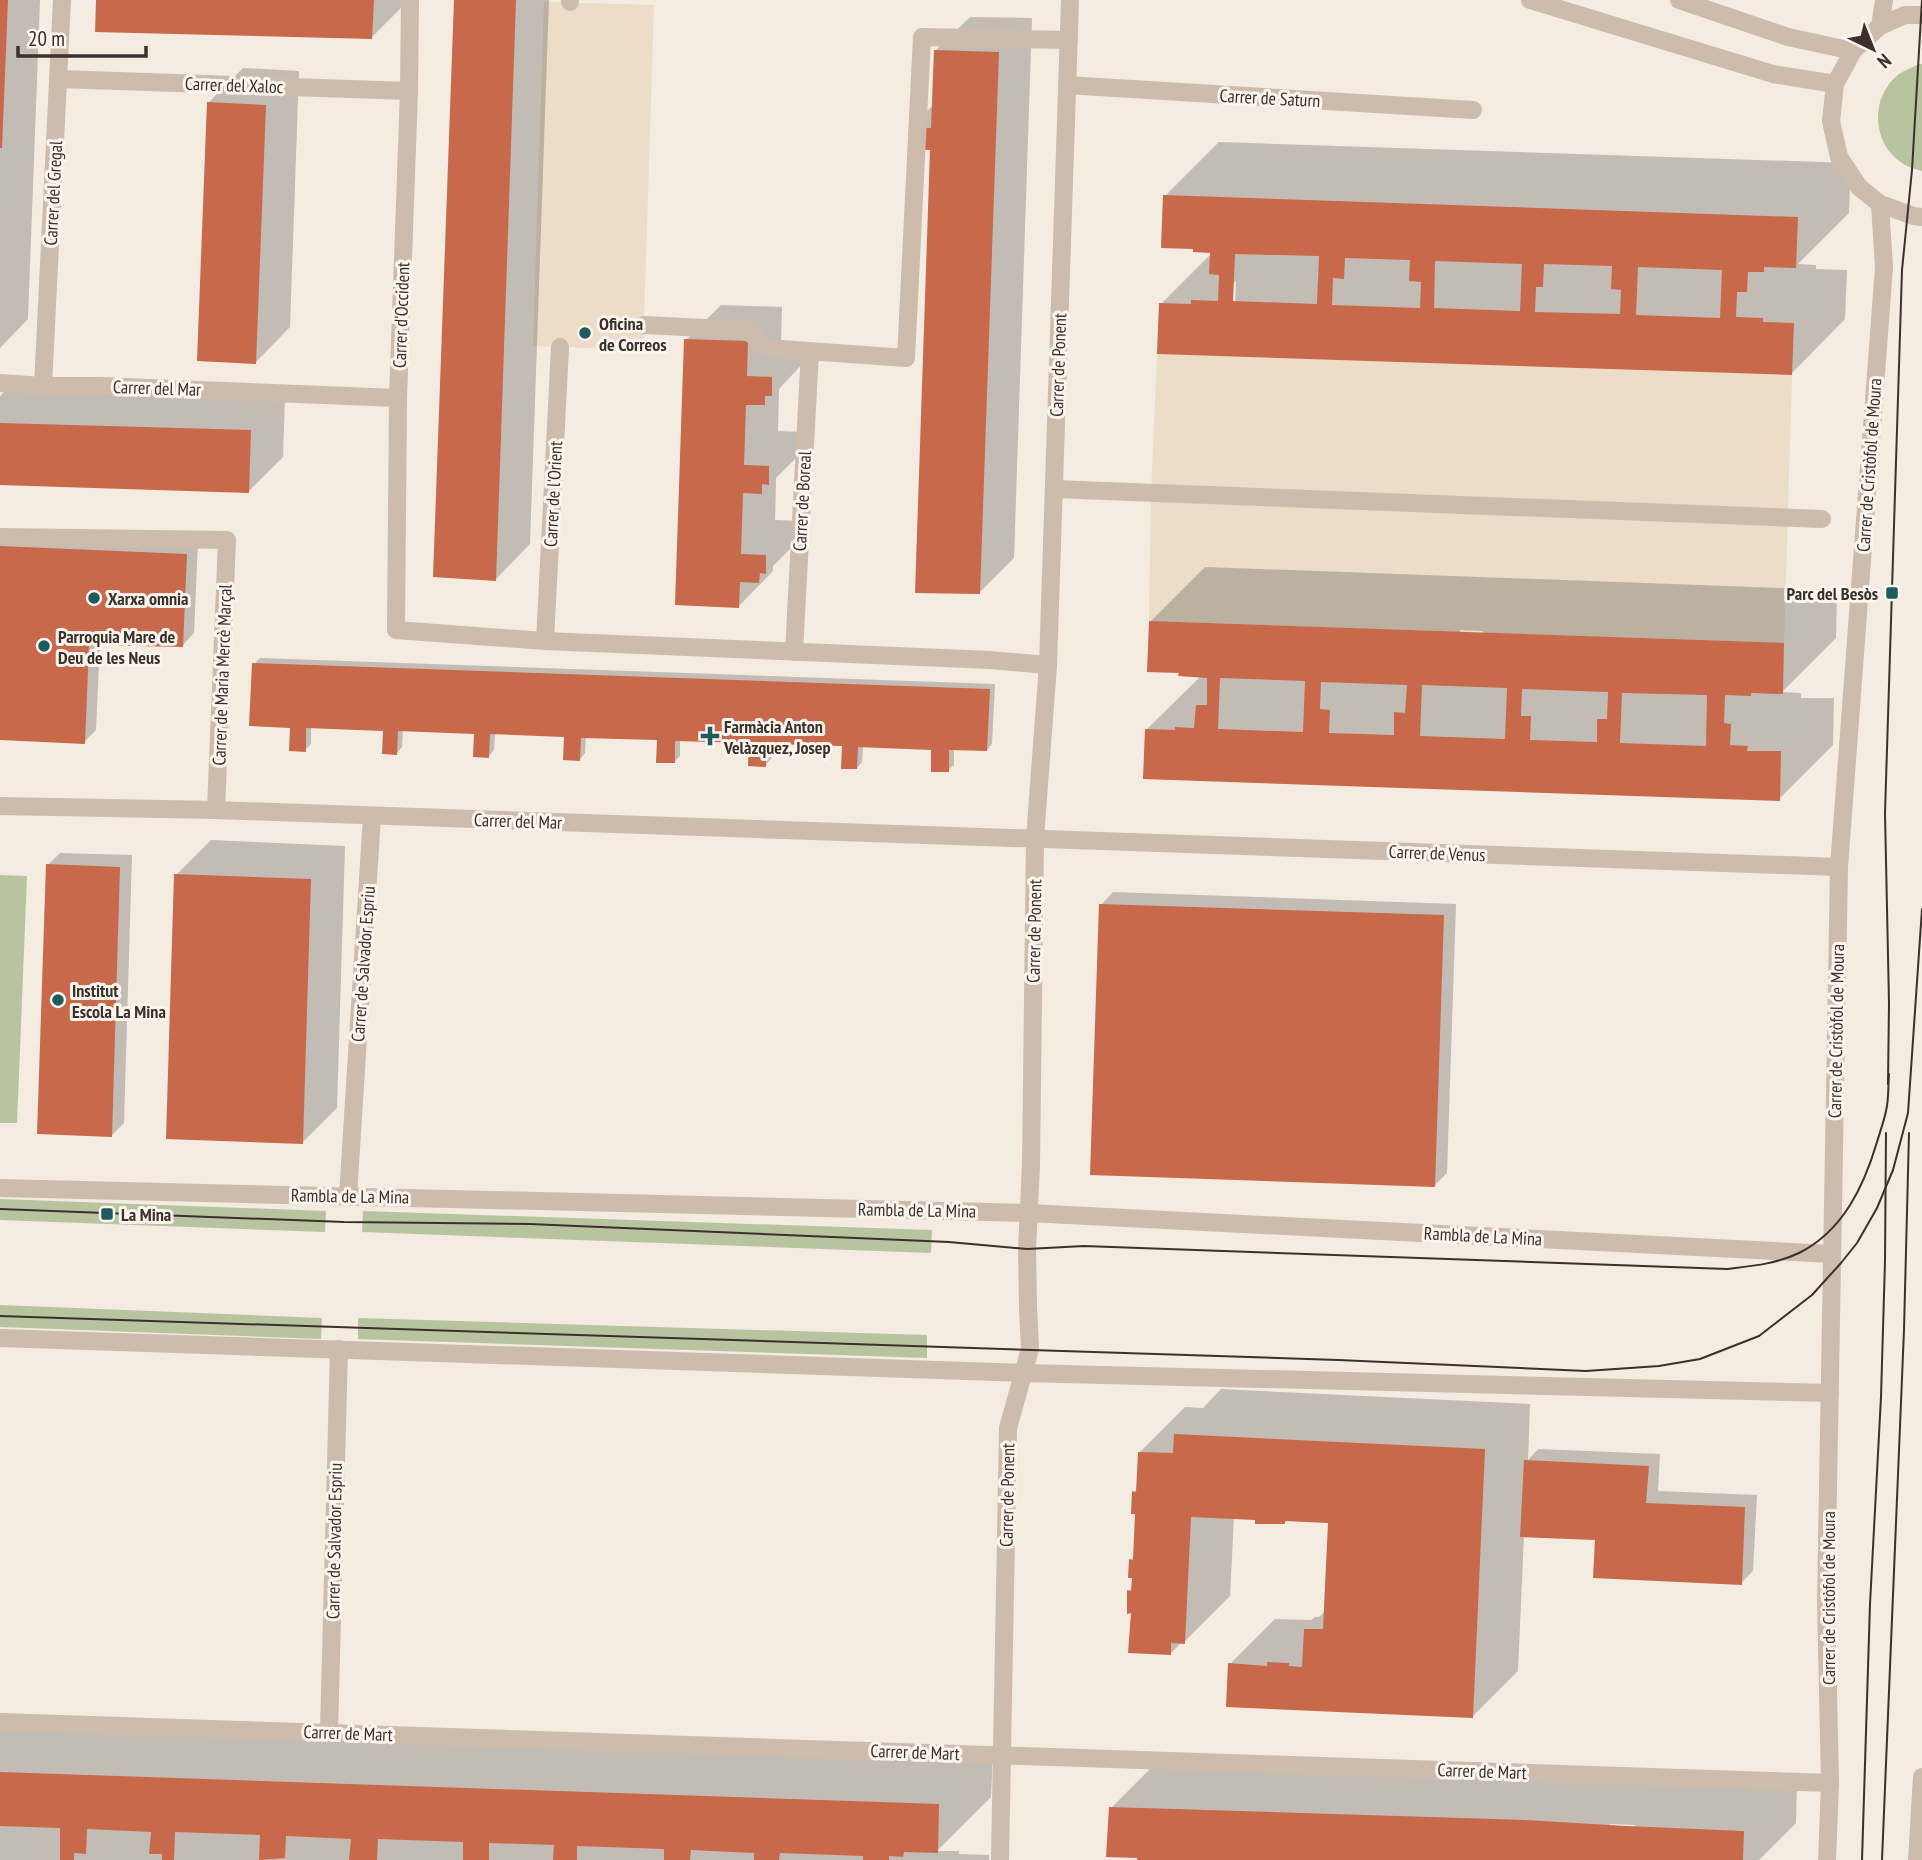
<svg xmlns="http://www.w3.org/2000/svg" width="1922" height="1860" font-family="'PT Sans Narrow',sans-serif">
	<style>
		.green { fill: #b8c4a0 }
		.plaza { fill: #ecdcc8 }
		.shadow { fill: #0003; fill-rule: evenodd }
		.building { fill: #c8694b; fill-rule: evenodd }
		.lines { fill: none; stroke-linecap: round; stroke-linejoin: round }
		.pedestrian { stroke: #cdbbac; stroke-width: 18 }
		.minor { stroke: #cdbbac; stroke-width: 18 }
		.tertiary { stroke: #cdbbac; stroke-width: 18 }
		.tram { stroke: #3b302b; stroke-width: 2 }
		.poi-dot { fill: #1f5a5e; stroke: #fbf5ee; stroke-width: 2.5 }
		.labels { text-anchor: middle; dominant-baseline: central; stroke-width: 6; stroke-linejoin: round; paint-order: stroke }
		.street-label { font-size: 18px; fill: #3b302b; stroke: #fbf5ee }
		.poi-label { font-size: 18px; font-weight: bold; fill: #3b302b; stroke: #fbf5ee; text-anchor: start }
	</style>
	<rect width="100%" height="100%" fill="#f4ebe1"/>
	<!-- green -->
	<g class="green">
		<path d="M1919,64H1922V171C1916,169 1907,167 1902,163C1871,143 1870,96 1899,74C1905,70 1913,67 1919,64Z"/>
		<path d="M0,875L27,876L17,1123H0Z"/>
		<path d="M0,1199L326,1211L325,1232L0,1220Z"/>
		<path d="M363,1211L932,1230L931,1253L362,1232Z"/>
		<path d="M0,1305L322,1318L321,1339L0,1327Z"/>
		<path d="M358,1318L927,1335V1358L358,1339Z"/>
	</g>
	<!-- plaza -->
	<g class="plaza">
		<path d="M544,2L654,5L643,350L533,346Z"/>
		<path d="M1157,354L1792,375L1784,643L1149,621L1151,493Z"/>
	</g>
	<!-- shadow -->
	<g class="shadow">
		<path d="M0,0H40L28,319L0,348Z"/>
		<path d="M98,0H406V3L372,37Z"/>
		<path d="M456,0H549L530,544L496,579Z"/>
		<path d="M970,17L1032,18L1014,558L980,592L932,148L910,129L933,105L935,51Z"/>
		<path d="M243,68L299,71L290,327L256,362L208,103Z"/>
		<path d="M1219,142L1851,163L1849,213L1798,264L1816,265V269L1847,270L1845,319L1791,374L1161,304L1213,252L1165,196ZM1236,281L1235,309H1231L1232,285Z"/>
		<path d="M721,305L782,307L781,342L806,360L779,389L778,431L803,432L796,458L776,478V483L775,520L800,521L793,546L773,566V571L739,606L686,340Z"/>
		<path d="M8,388L285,396L283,457L248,492L0,483V396Z"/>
		<path d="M0,534L198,542L194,633L182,646L100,643L96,730L84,742L0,738Z"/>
		<path d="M1205,567L1837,590L1836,638L1782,692L1801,693V698H1834L1833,745L1779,799L1146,730L1201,676L1151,621ZM1460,630L1483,631V634L1460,633Z"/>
		<path d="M260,658L995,684L992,744L987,750L954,749V765L948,770L933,748L863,746L862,762L857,768L844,745L772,742L771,759L765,765L751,742L680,739V756L674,762L659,739L586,736L585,753L580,759L566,735L495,733L494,750L489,756L476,732L403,729L402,747L397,753L385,729L311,726V744L305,750L254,664Z"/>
		<path d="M211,840L345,846L337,1108L303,1142L176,875Z"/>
		<path d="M60,853L132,855L124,1123L111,1136L48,865Z"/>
		<path d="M1113,892L1456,904L1447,1173L1435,1185L1101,905Z"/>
		<path d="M1221,1389L1530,1404L1528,1460L1538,1449L1660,1454L1658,1491L1757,1495L1753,1571L1741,1583L1596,1538L1524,1536L1518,1671L1472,1717L1230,1664L1275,1619L1311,1620L1315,1617H1319L1326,1610L1330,1521L1288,1519L1284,1523L1257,1518L1234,1517L1230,1596L1184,1642H1182L1170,1654L1133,1612L1129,1591L1133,1587L1131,1560L1135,1556L1137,1512L1134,1492L1138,1488L1140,1452L1185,1407L1203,1408Z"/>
		<path d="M0,1717L993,1750L991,1797L937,1851H959V1854L989,1855V1860H0Z"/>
		<path d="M1165,1754L1797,1778L1796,1823L1759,1860H1142L1111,1808ZM1610,1824L1635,1825V1829L1610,1827Z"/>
	</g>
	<!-- building -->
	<g class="building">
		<path d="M0,0H8L2,148H0Z"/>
		<path d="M96,0H374L372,39L95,32Z"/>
		<path d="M454,0H516L496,581L433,577Z"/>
		<path d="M934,50L999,52L980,594L915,593L930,150L908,149L909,128H931Z"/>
		<path d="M207,102L266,105L256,364L197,361Z"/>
		<path d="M1163,195L1798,217L1796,268L1764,267V272H1748L1747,292H1737L1736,317L1763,318V322L1794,323L1792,375L1157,354L1159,303L1191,304V300L1218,301L1219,275L1209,274L1210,253L1193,252V249L1161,248ZM1235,254L1319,256L1317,304L1233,301ZM1345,258L1410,260L1409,281L1421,282L1420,308L1332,305L1333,278L1344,279ZM1435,261L1522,264L1520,311L1434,308ZM1544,264L1612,266L1611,289L1621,290L1620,314L1535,312L1536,287H1543ZM1638,267L1722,270L1720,318L1636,315Z"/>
		<path d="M684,339L748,341L747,376L772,377V396H765V405H746L744,465L769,466V485L762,484V494L743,493L741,554L766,555V574L760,573L759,583L740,582L739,608L675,605Z"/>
		<path d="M0,423L251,430L249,493L0,485Z"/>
		<path d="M0,546L187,554L183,647L89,645L85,744L0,740Z"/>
		<path d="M1149,621L1784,643L1783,694L1751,693V696L1725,695L1724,723L1731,724L1730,745L1748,746L1747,751H1781L1780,801L1143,779L1145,729L1175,730V727L1194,728L1196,705H1207V678L1178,676L1179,673L1147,672ZM1220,678L1305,681L1303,732L1218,729ZM1321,682L1407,685L1405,713L1394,712V735L1329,733L1330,710L1320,709ZM1422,685L1507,688L1505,739L1420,736ZM1522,689L1608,692L1607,719H1597V742L1530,740L1531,716H1521ZM1622,693L1707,695L1706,746L1620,743Z"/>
		<path d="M252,663L990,689L987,751L949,750V772H931V750L858,747L857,769H841L842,746L767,744L766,767L748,766L749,743L675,741V763H656L657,740L581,738L580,761L563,760L564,737L490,734L489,758L473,757L474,734L398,731L397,755L382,754L383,731L306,728V752L289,751L290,728L249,726Z"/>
		<path d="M46,864L120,867L112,1137L37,1134Z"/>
		<path d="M174,874L311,879L303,1144L166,1139Z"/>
		<path d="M1099,904L1444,915L1435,1187L1090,1175Z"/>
		<path d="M1174,1434L1485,1449L1473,1718L1226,1707L1228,1663L1267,1666V1662L1289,1663V1666L1302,1667L1304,1629H1323L1328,1523L1285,1521V1524H1255V1520L1191,1517L1185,1644L1171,1643V1655L1128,1653L1131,1613L1127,1614V1590L1131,1591L1132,1578H1128L1129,1559L1133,1560L1135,1514H1131L1132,1491L1136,1492L1138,1452L1173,1453Z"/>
		<path d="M1524,1460L1649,1466L1646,1503L1745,1507L1742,1585L1593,1578L1595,1540L1520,1537Z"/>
		<path d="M0,1772L939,1804L938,1853L904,1852L903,1857L889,1856V1860H863V1856L780,1853L779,1860H754V1853L691,1850L690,1860H664V1849L577,1846V1860H553L554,1845L489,1843V1860H463V1842L378,1839L377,1860H349L351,1839L286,1836L285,1858L259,1860L260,1835L175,1832L174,1860H162V1854H149L151,1832L87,1829L86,1854L74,1853V1860H60V1828L0,1826Z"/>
		<path d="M1109,1807L1526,1820L1626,1826L1744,1831L1743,1860H1137V1858L1106,1857Z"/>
	</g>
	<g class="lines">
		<!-- pedestrian -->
		<g class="pedestrian">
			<path d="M59,79L409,91"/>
			<path d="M644,325L747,330L766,348L906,358L922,37L1069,40"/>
			<path d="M1054,489L1822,519"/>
			<path d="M0,537L227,540L216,810"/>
			<path d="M348,1196L372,816"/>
			<path d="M329,1732L339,1349"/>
		</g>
		<!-- minor -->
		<g class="minor">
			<path d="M410,0L409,91L398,398L396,630L545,641L990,660L1048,665"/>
			<path d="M570,2V0"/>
			<path d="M1067,85L1473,110"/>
			<path d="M0,383L43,386H100L398,398"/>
			<path d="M43,386L62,0"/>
			<path d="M545,641L560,347"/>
			<path d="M794,652L810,351"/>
			<path d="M0,806L216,810L1839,867"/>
			<path d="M0,1722L1830,1783"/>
			<path d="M1000,1860L1008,1428L1030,1349L1028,1307L1027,1249L1031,1164L1035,838L1048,665L1070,0"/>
		</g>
		<!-- tertiary -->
		<g class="tertiary">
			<path d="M1530,0L1773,74L1835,84"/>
			<path d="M1679,0L1788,37L1853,51"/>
			<path d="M1922,15H1905L1880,26L1853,51L1835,84L1831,121L1839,157L1859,187L1880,204L1914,216L1922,217"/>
			<path d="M1880,26L1884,0"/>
			<path d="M0,1188L1029,1213L1832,1254"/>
			<path d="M0,1338L1024,1373L1830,1393"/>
			<path d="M1827,1860L1830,1783L1826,1601L1839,867L1884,267L1880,204"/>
			<path d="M1917,1860L1922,1777"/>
		</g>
		<!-- tram -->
		<g class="tram">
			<path d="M1888,1084L1889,1003L1885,813L1902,270L1912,170L1922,0"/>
			<path d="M0,1209L344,1222L530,1224L949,1242L1027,1249L1084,1246L1727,1269C1752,1266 1776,1264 1799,1253C1843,1231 1864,1186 1877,1142C1880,1132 1884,1121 1886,1111C1889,1099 1888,1086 1889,1074"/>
			<path d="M0,1316L1338,1360L1586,1371L1659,1366L1700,1359L1759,1336L1812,1295L1841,1263L1857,1243L1877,1208L1893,1170L1908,1113L1922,909"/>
			<path d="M1862,1860L1870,1604L1881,1397L1885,1261L1886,1133"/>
			<path d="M1882,1860L1904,1330L1909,1133"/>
		</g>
	</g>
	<!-- markers -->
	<g class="poi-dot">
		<circle cx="585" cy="333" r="7"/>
		<rect x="1885" y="586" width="14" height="14" rx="3.5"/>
		<circle cx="94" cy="598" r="7"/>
		<circle cx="44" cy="646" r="7"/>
		<path d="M706.5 725.5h7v7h7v7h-7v7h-7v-7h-7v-7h7z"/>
		<circle cx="58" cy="1000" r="7"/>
		<rect x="100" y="1207" width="14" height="14" rx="3.5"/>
	</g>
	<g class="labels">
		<!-- street labels -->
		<g class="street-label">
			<text transform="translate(234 85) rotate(2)">Carrer del Xaloc</text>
			<text transform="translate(1270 98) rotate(3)">Carrer de Saturn</text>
			<text transform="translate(53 193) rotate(-87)">Carrer del Gregal</text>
			<text transform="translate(401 315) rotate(-88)">Carrer d'Occident</text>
			<text transform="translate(1058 365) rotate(-88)">Carrer de Ponent</text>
			<text transform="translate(157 388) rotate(2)">Carrer del Mar</text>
			<text transform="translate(1869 465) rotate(-86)">Carrer de Cristòfol de Moura</text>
			<text transform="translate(553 494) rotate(-87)">Carrer de l'Orient</text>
			<text transform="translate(802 501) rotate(-87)">Carrer de Boreal</text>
			<text transform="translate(222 675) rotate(-88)">Carrer de Maria Mercè Marçal</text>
			<text transform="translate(518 821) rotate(2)">Carrer del Mar</text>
			<text transform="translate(1437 853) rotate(2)">Carrer de Venus</text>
			<text transform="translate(1034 931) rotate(-89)">Carrer de Ponent</text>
			<text transform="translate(363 964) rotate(-86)">Carrer de Salvador Espriu</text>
			<text transform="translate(1836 1031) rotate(-89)">Carrer de Cristòfol de Moura</text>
			<text transform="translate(350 1196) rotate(1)">Rambla de La Mina</text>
			<text transform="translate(917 1210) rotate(1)">Rambla de La Mina</text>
			<text transform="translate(1483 1236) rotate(3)">Rambla de La Mina</text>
			<text transform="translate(1007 1495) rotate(-89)">Carrer de Ponent</text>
			<text transform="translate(334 1541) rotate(-89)">Carrer de Salvador Espriu</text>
			<text transform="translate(1828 1598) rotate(-90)">Carrer de Cristòfol de Moura</text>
			<text transform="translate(348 1733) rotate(2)">Carrer de Mart</text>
			<text transform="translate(915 1752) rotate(2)">Carrer de Mart</text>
			<text transform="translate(1482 1771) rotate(2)">Carrer de Mart</text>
		</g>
		<!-- poi labels -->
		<g class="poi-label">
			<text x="599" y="323">Oficina<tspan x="599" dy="21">de Correos</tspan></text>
			<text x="1878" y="593" text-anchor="end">Parc del Besòs</text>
			<text x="108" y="598">Xarxa omnia</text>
			<text x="58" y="636">Parroquia Mare de<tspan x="58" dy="21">Deu de les Neus</tspan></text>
			<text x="724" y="726">Farmàcia Anton<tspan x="724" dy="21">Velàzquez, Josep</tspan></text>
			<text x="72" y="990">Institut<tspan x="72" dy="21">Escola La Mina</tspan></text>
			<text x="121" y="1214">La Mina</text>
		</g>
	</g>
	<!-- north arrow -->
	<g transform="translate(1873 49) rotate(137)" stroke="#fbf5ee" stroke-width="5" paint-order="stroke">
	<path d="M0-5L12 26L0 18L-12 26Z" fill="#3b302b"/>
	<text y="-10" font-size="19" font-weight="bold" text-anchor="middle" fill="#3b302b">N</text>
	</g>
	<!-- scale -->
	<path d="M18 46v10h128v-10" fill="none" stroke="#3b302b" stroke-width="3.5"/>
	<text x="28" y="46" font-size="21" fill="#3b302b" stroke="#fbf5ee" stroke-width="5" paint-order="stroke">20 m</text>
</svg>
